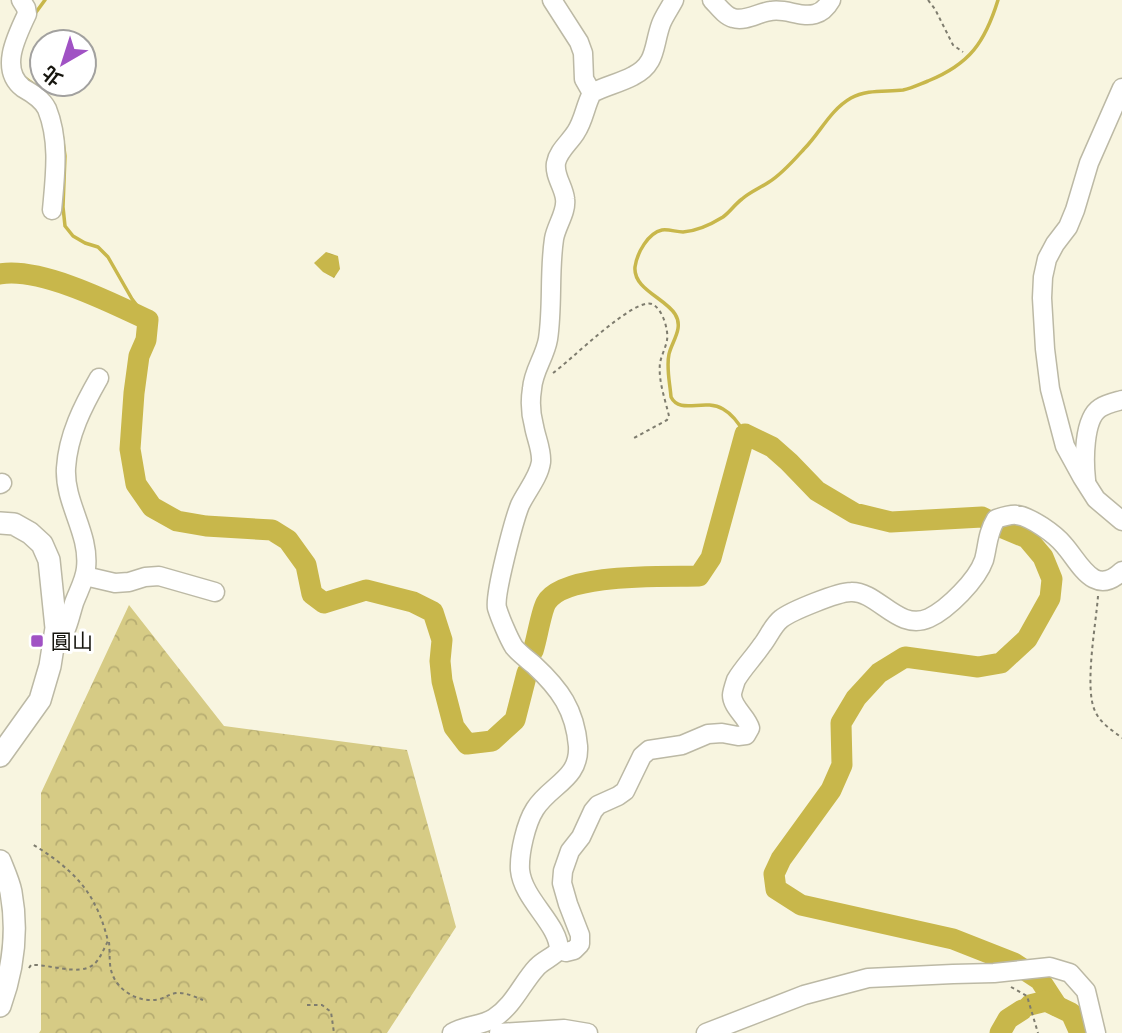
<svg xmlns="http://www.w3.org/2000/svg" width="1122" height="1033" font-family="Helvetica,'Noto Sans TC',sans-serif">
	<style>
		.forest { fill: url(#forest-crowns) }
		.water { fill: url(#water-ripples) }
		.lines { fill: none; stroke-linecap: round; stroke-linejoin: round }
		.stream { stroke: #c8b74b; stroke-width: 3.5 }
		.river { stroke: #c8b74b; stroke-width: 21 }
		.minor-casing { stroke: #bcb9a5; stroke-width: 21 }
		.major-casing { stroke: #bcb9a5; stroke-width: 24 }
		.path { stroke: #7e7c6e; stroke-width: 2; stroke-dasharray: 3.5 3.5; stroke-linecap: butt }
		.minor { stroke: #fff; stroke-width: 18 }
		.major { stroke: #fff; stroke-width: 21 }
		.poi-dot { fill: #a052c4; stroke: #fff; stroke-width: 2.5 }
		.labels { text-anchor: middle; dominant-baseline: central; stroke-width: 6; stroke-linejoin: round; paint-order: stroke }
		.poi-label { font-size: 21px; fill: #16150e; stroke: #fff; text-anchor: start }
	</style>
	<defs>
		<pattern id="forest-crowns" width="20" height="18" patternUnits="userSpaceOnUse" patternTransform="scale(1.75)"><rect width="20" height="18" fill="#d6cb85"/><path d="M2 6a3 3 0 1 1 6 0M12 15a3 3 0 1 1 6 0" fill="none" stroke="#b7ad72"/></pattern>
		<pattern id="water-ripples" width="26" height="14" patternUnits="userSpaceOnUse" patternTransform="scale(1.75)"><rect width="26" height="14" fill="#c8b74b"/><path d="M2 4q2-2 4 0t4 0M15 11q2-2 4 0t4 0" fill="none" stroke="#ab9c40"/></pattern>
	</defs>
	<rect width="100%" height="100%" fill="#f8f5e0"/>
	<!-- forest -->
	<path class="forest" d="M129,605L224,726L407,750L456,927L387,1033H39L41,1030V793Z"/>
	<!-- water -->
	<path class="water" d="M326,252L338,256L340,269L334,278L323,272L314,263Z"/>
	<g class="lines">
		<!-- stream -->
		<g class="stream">
			<path d="M34,15L45,0"/>
			<path d="M25,78L44,92"/>
			<path d="M62,134L65,156L63,207L65,226L73,236L85,243L98,247L108,257L132,299L148,320"/>
			<path d="M745,434C740,425 732,414 723,409C704,398 680,415 671,397C670,383 666,368 669,354C672,341 684,328 675,314C665,298 633,289 635,267C637,253 648,233 662,230C669,229 676,232 683,232C698,231 710,225 723,217C730,212 735,204 742,199C750,192 760,188 769,182C782,174 794,160 804,149C820,133 830,110 851,98C867,89 886,92 903,90C912,88 920,84 928,81C970,64 985,42 998,0"/>
		</g>
		<!-- river -->
		<g class="river">
			<path d="M0,274C40,267 110,302 148,320L146,340L139,356L134,393L130,449L136,484L152,507L177,521L206,526L272,530L288,540L306,565L312,594L324,603L366,590L413,602L433,612L442,640L440,661L442,681L454,727L467,744L492,741L515,720L527,673"/>
			<path d="M533,651C537,639 541,612 546,603C563,572 667,577 699,576L711,558L745,434L772,447L789,462L817,491L854,513L891,522L982,517L1003,528L1027,538L1043,557L1052,579L1050,598L1027,639L1001,663L978,667L905,657L879,673L856,698L841,723L842,765L831,790L781,859L774,874L776,889L801,905L953,939L1014,963L1040,980L1057,1006"/>
			<path d="M1030,1005L1046,1001L1071,1013L1080,1033"/>
			<path d="M1000,1033L1008,1019L1022,1010"/>
		</g>
		<!-- minor casing -->
		<g class="minor-casing">
			<g id="minor">
				<path d="M21,0L26,8L27,14C15,39 0,70 23,88C32,93 42,99 47,109C60,141 55,177 52,210"/>
				<path d="M552,0L579,42L583,53L584,79L592,93"/>
				<path d="M712,0C718,6 725,16 733,18C746,22 759,12 771,11C786,8 800,18 815,14C823,12 827,7 831,0"/>
				<path d="M1122,88L1089,163L1075,210L1068,227L1055,244L1047,259L1043,277L1042,298L1045,349L1050,389L1065,446L1082,477L1096,499L1122,521"/>
				<path d="M1086,480C1084,462 1083,419 1100,408C1106,404 1115,402 1122,400"/>
				<path d="M0,484L2,483"/>
				<path d="M85,576L115,583L129,582L145,577L159,576L215,592"/>
				<path d="M54,646C68,632 68,622 74,603C78,592 85,580 86,568C90,533 64,503 66,468C68,435 83,406 99,378"/>
				<path d="M559,950L566,952L574,950L580,944V935L568,904L562,883L563,871L570,851L581,837L593,811L598,805L618,796L625,791L642,756L649,750L682,745L708,734L722,733L738,736L746,735L750,728C747,717 732,707 732,695C732,692 735,683 736,680C743,668 754,657 762,645C768,638 773,625 781,619C791,611 838,592 851,592C878,591 898,632 929,618C948,609 977,580 984,560C988,545 987,534 996,519C1002,517 1011,514 1017,515C1031,517 1055,534 1064,545C1080,563 1094,598 1122,571"/>
				<path d="M452,1033C465,1025 482,1026 494,1018C514,1005 522,983 537,967C544,960 553,957 559,950C559,924 523,900 520,870C519,853 526,823 535,809C550,785 580,779 578,746C575,710 560,689 534,665C527,659 520,654 514,647C509,639 500,618 497,608C494,595 514,520 520,505C526,492 539,477 541,462C542,450 536,438 534,426C531,415 530,401 532,389C533,371 545,357 548,339C553,306 549,272 554,239C556,226 567,212 565,199C564,187 554,176 556,163C558,151 570,142 576,132C584,120 585,106 592,93C605,86 620,83 633,76C657,64 653,46 661,24C664,16 670,8 674,0"/>
				<path d="M499,1033L564,1029L588,1033"/>
				<path d="M706,1033L804,995L868,978L953,974L994,973L1050,967L1070,973L1086,991L1096,1033"/>
			</g>
		</g>
		<!-- major casing -->
		<g class="major-casing">
			<g id="major">
				<path d="M0,523L14,524L30,533L42,544L49,560L56,628L50,666L40,700L0,756"/>
				<path d="M0,861C4,871 9,882 11,892C18,930 13,970 0,1006"/>
			</g>
		</g>
		<!-- path -->
		<g class="path">
			<path d="M928,0L935,9L953,45L963,52"/>
			<path d="M553,373C569,362 634,297 652,304C661,308 666,323 667,332C669,343 662,352 660,363C658,380 665,399 669,416L667,420L634,438"/>
			<path d="M1098,596C1096,624 1084,688 1095,711C1100,723 1112,730 1122,738"/>
			<path d="M109,942C110,951 109,962 111,970C116,991 140,1004 160,999C166,997 170,994 176,993C185,992 195,997 203,1000"/>
			<path d="M29,968L31,965C50,964 78,976 93,965C100,960 104,948 108,941C105,929 101,916 95,905C82,878 57,859 32,844"/>
			<path d="M1011,987L1027,996L1038,1033"/>
			<path d="M307,1005H322L331,1012L334,1033"/>
		</g>
		<!-- minor -->
		<use href="#minor" class="minor"/>
		<!-- major -->
		<use href="#major" class="major"/>
	</g>
	<!-- markers -->
	<rect class="poi-dot" x="30" y="634" width="14" height="14" rx="3.5"/>
	<g class="labels">
		<!-- poi labels -->
		<g class="poi-label">
			<text x="51" y="641">圓山</text>
		</g>
	</g>
	<!-- north arrow -->
	<g transform="translate(63 63) rotate(219)"><circle r="33" fill="#ffffff" stroke="#a2a19f" stroke-width="2"/>
	<path d="M0-5L12 26L0 18L-12 26Z" fill="#a052c4"/>
	<text y="-10" font-size="19" font-weight="bold" text-anchor="middle" fill="#16150e">北</text>
	</g>
</svg>
